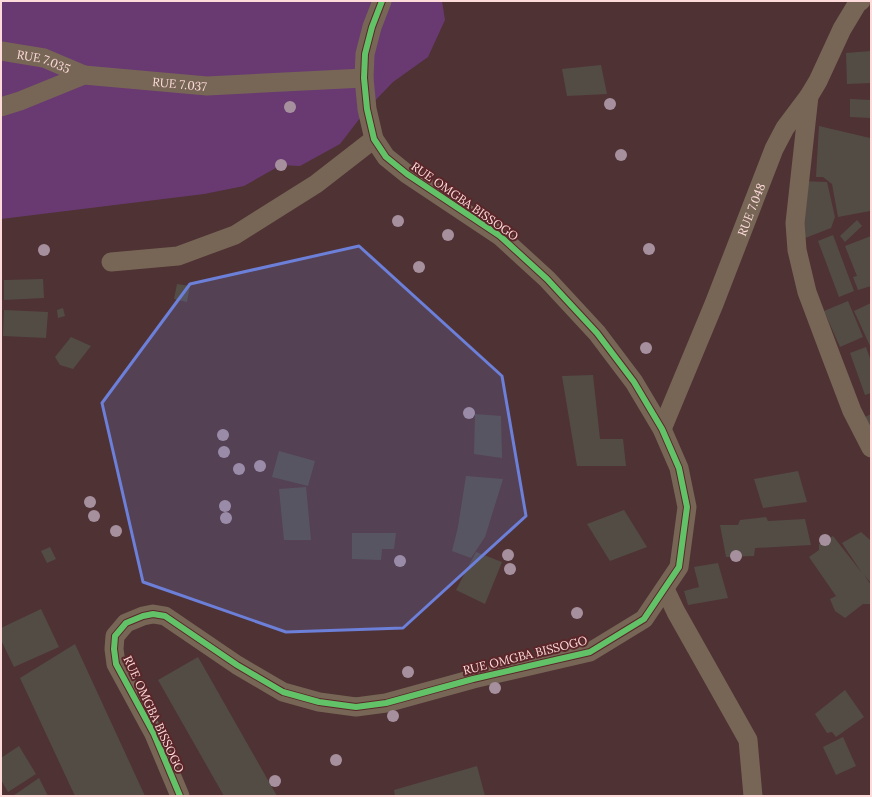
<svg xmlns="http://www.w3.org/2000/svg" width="872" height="797" font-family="Lora,serif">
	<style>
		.green { fill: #693a72 }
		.building { fill: #534c45 }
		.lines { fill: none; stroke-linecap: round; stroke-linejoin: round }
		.minor { stroke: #776656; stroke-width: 19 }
		.cycleway-casing { stroke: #5b2629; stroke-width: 8 }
		.cycleway { stroke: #61c268; stroke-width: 6 }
		.tree { fill: #a6909e }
		.marked { fill: #6c7fd9; fill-opacity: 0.2; stroke: #6c7fd9; stroke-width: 3; stroke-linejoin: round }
		.labels { text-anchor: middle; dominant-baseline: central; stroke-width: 4; stroke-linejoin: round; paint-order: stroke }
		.street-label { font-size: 12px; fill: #fedbdb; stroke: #5b2629 }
	</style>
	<rect width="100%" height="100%" fill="#4f3234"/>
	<!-- green -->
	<path class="green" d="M1,1H442L445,20L428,57L393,82L367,109L340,144L300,166L281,165L244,186L204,194L1,219Z"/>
	<!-- building -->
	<g class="building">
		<path d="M871,51V83L847,84L846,53Z"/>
		<path d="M601,65L607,94L567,96L562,69Z"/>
		<path d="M850,99L871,100V118L850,117Z"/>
		<path d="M819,126L870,138V211L838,217L832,184L823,177H816Z"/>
		<path d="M800,181L827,182L835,217L831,228L800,240Z"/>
		<path d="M857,220L862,226L845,242L840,236Z"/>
		<path d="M833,235L854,291L839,297L818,241Z"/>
		<path d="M871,236V286L858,290L853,277L857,276L845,246Z"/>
		<path d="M43,279L44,298L4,300V280Z"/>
		<path d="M177,284L190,286L187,302L174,299Z"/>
		<path d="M848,301L863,337L840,347L824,311Z"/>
		<path d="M871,303V348L854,311Z"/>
		<path d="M63,308L65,316L58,318L57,310Z"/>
		<path d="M4,310L48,312L46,338L3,336Z"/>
		<path d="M71,337L91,346L73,369L60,365L55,357Z"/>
		<path d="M866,347L871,361V393L865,395L850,353Z"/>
		<path d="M593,375L600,439H623L626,466H577L562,376Z"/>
		<path d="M475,414L501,416L502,458L474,454Z"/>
		<path d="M871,414V440L861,419Z"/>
		<path d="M279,451L315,461L308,486L272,477Z"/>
		<path d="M798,471L807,502L763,508L754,479Z"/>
		<path d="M466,476L503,479L485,537L471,558L452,551L458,527Z"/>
		<path d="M306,487L311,540H284L279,489Z"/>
		<path d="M624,510L647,547L610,561L587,524Z"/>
		<path d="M766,517L768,521L805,519L811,545L755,548L754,556L726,557L720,525H738L740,520Z"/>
		<path d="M861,532L870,540L871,539V583L864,575L871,585V604H863L845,618L835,611L830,599L836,596L809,557L819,550V544L833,536L862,573L842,543Z"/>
		<path d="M352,533H396L394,549H382L381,560L352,559Z"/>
		<path d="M50,547L56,559L47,563L41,551Z"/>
		<path d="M476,552L502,562L485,604L456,590Z"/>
		<path d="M718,563L728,598L688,605L684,591L699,587L694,567Z"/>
		<path d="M41,609L59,647L14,667L1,640V628Z"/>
		<path d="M75,644L145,796H75L20,678Z"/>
		<path d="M198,657L277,796H224L158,680Z"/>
		<path d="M845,690L864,717L836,737L832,732L827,733L815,714Z"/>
		<path d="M843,737L856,766L836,775L823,747Z"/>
		<path d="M19,746L36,774L8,792L1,780V758Z"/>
		<path d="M477,766L485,796H395L394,790Z"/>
		<path d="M39,778L48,796H13Z"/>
	</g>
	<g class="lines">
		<!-- minor -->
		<g class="minor">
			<path id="s1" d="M1,51L44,58L84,75"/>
			<path d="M809,96L795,223L797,250L807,292L831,356L852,411L871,448"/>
			<path id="s2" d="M1,107L20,101L84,75L207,86L364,78"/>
			<path d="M111,262L178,256L235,235L316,184L374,139"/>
			<path id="s3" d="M662,429L714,304L774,149L785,128L809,96L818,81L842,29L857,4L861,1"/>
			<path d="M665,589L676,612L748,740L753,796"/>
			<path d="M180,796L154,734L116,664L114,649L115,636L126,623L143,616L153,614L165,616L237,665L283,692L319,702L356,707L386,703L473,679L590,652L644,619L679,567L687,507L679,468L662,429L634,382L597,333L547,279L500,236L407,174L386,157L374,139L367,109L364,78L365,54L372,27L382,1"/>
		</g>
		<!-- cycleway casing -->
		<g class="cycleway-casing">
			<path id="cycleway" d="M180,796L154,734L116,664L114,649L115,636L126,623L143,616L153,614L165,616L237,665L283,692L319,702L356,707L386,703L473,679L590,652L644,619L679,567L687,507L679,468L662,429L634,382L597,333L547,279L500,236L407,174L386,157L374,139L367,109L364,78L365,54L372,27L382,1"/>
		</g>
		<!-- cycleway -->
		<use href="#cycleway" class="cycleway"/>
	</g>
	<!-- trees -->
	<g class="tree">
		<circle cx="610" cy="104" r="6"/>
		<circle cx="290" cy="107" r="6"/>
		<circle cx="621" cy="155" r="6"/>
		<circle cx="281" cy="165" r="6"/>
		<circle cx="398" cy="221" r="6"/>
		<circle cx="448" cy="235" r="6"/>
		<circle cx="649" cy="249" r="6"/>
		<circle cx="44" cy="250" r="6"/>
		<circle cx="419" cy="267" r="6"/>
		<circle cx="646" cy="348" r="6"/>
		<circle cx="469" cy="413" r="6"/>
		<circle cx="223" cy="435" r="6"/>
		<circle cx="224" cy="452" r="6"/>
		<circle cx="260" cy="466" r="6"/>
		<circle cx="239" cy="469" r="6"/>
		<circle cx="90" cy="502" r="6"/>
		<circle cx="225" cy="506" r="6"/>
		<circle cx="94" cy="516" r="6"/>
		<circle cx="226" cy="518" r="6"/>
		<circle cx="116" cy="531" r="6"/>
		<circle cx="825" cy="540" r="6"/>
		<circle cx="508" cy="555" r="6"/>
		<circle cx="736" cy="556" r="6"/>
		<circle cx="400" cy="561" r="6"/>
		<circle cx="510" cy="569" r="6"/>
		<circle cx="577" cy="613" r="6"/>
		<circle cx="408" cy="672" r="6"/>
		<circle cx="495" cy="688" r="6"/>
		<circle cx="393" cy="716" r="6"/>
		<circle cx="336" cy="760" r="6"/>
		<circle cx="275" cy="781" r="6"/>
	</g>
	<!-- marked area -->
	<path class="marked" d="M359,246L502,376L526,516L403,628L286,632L143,582L102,403L190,284Z"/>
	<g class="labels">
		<!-- street labels -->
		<g class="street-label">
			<text stroke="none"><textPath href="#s1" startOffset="44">RUE 7.035</textPath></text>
			<text stroke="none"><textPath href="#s2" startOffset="185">RUE 7.037</textPath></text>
			<text transform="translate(465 201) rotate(35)">RUE OMGBA BISSOGO</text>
			<text stroke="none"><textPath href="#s3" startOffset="237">RUE 7.048</textPath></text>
			<text transform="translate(525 655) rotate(-14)">RUE OMGBA BISSOGO</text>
			<text transform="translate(154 714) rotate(65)">RUE OMGBA BISSOGO</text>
		</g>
	</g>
	<!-- border -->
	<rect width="872" height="797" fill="none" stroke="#fedbdb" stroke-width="4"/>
</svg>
